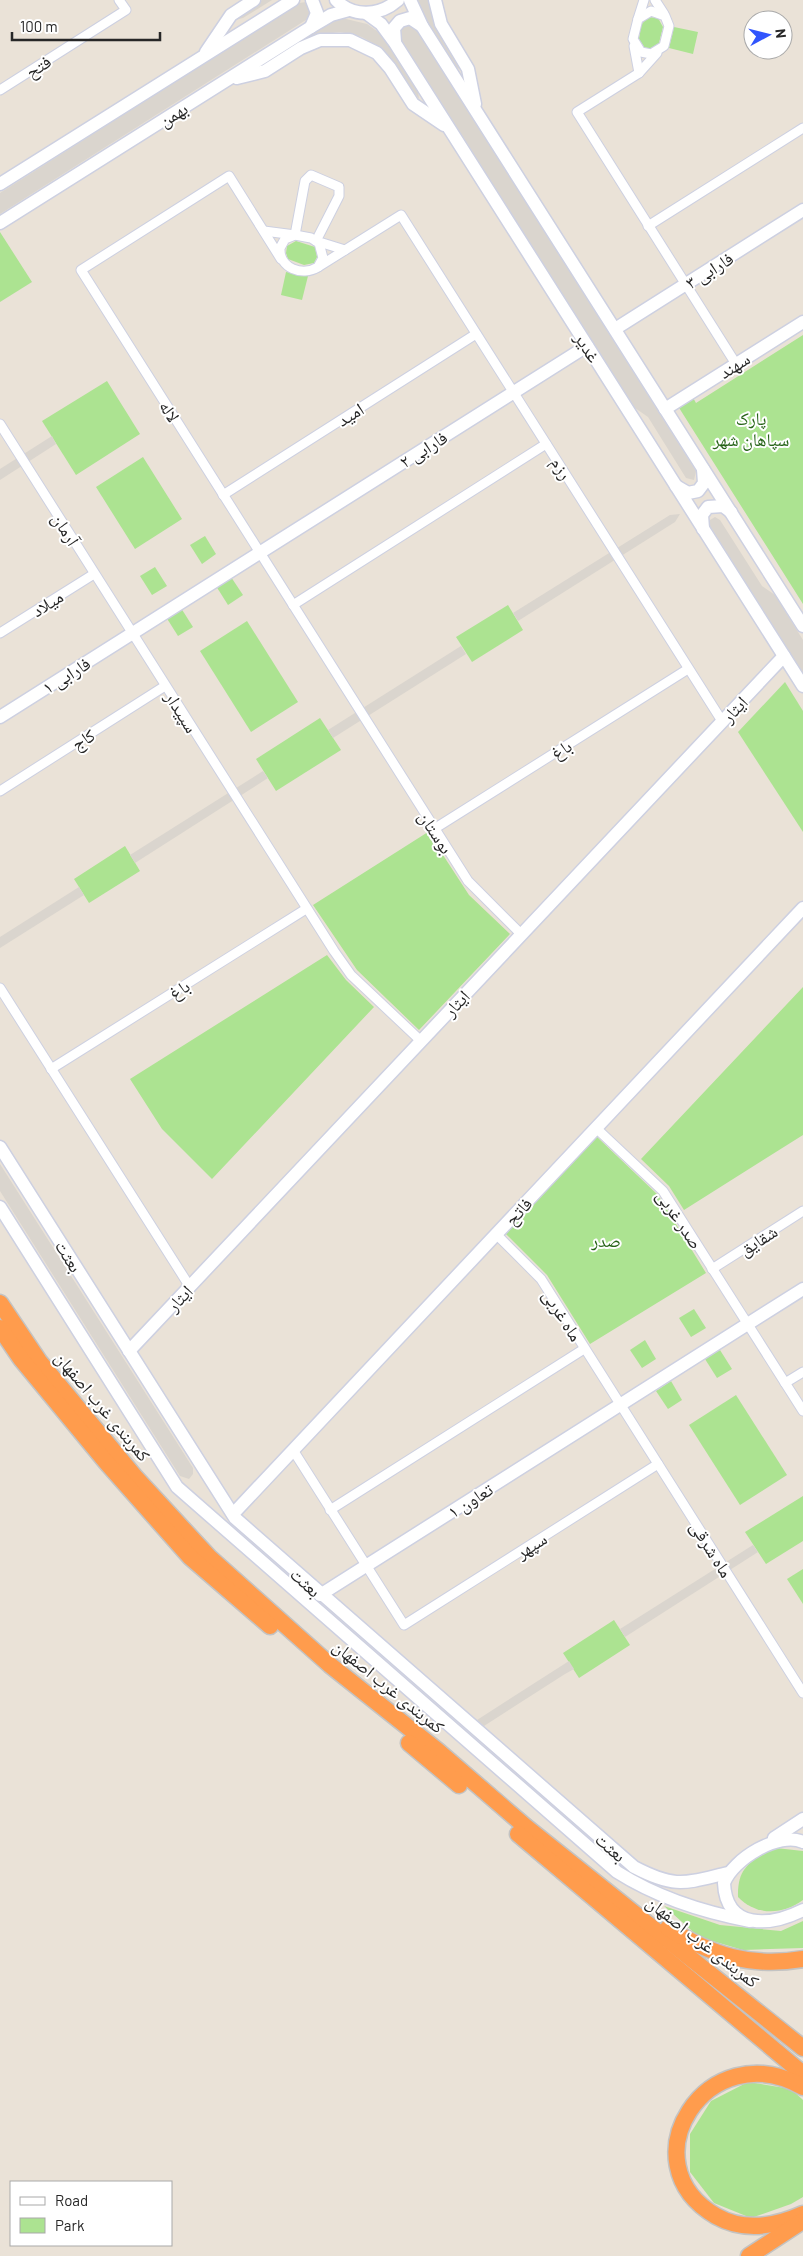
<svg xmlns="http://www.w3.org/2000/svg" width="803" height="2256" font-family="Barlow,'Noto Naskh Arabic',sans-serif">
	<style>
		.green { fill: #ace391 }
		.plaza { fill: #dad5ce }
		.lines { fill: none; stroke-linecap: round; stroke-linejoin: round }
		.street-casing { stroke: #cdd0e1; stroke-width: 11 }
		.secondary-casing { stroke: #cdd0e1; stroke-width: 15 }
		.highway-casing { stroke: #c3c3c3; stroke-width: 19 }
		.street { stroke: #fff; stroke-width: 9 }
		.secondary { stroke: #fff; stroke-width: 12 }
		.highway { stroke: #ff9c4d; stroke-width: 16 }
		.labels { text-anchor: middle; dominant-baseline: central; stroke-width: 4; stroke-linejoin: round; paint-order: stroke }
		.street-label { font-size: 18px; fill: #272727; stroke: #fff }
		.park-label { font-size: 18px; fill: #266317; stroke: #fff }
	</style>
	<rect width="100%" height="100%" fill="#eae2d7"/>
	<!-- green -->
	<g class="green">
		<path d="M648,17L658,18L663,27L659,43L651,49L644,47L639,39L641,25Z"/>
		<path d="M674,27L698,32L693,54L669,48Z"/>
		<path d="M0,232L32,282L0,302Z"/>
		<path d="M296,241L315,247L317,257L314,263L304,265L288,259L286,253L287,246Z"/>
		<path d="M286,272L308,276L302,300L281,295Z"/>
		<path d="M803,335V604L676,403L691,394L696,403Z"/>
		<path d="M107,381L140,434L76,475L42,421Z"/>
		<path d="M143,457L182,519L135,549L96,487Z"/>
		<path d="M205,536L216,554L202,564L190,545Z"/>
		<path d="M155,567L167,586L152,595L140,576Z"/>
		<path d="M231,577L243,595L228,605L216,586Z"/>
		<path d="M508,605L523,630L472,662L456,637Z"/>
		<path d="M181,608L193,627L178,636L166,617Z"/>
		<path d="M247,621L298,702L251,732L200,651Z"/>
		<path d="M785,682L803,711V832L738,732Z"/>
		<path d="M320,718L341,750L276,791L256,759Z"/>
		<path d="M428,832L469,895L510,934L419,1030L357,970L313,905Z"/>
		<path d="M125,846L140,871L89,903L74,879Z"/>
		<path d="M327,955L346,980L374,1007L212,1179L162,1129L130,1079Z"/>
		<path d="M803,987V1135L684,1210L669,1186L641,1159Z"/>
		<path d="M596,1136L658,1195L706,1273L590,1344L547,1275L505,1233Z"/>
		<path d="M694,1309L706,1328L691,1337L679,1318Z"/>
		<path d="M645,1340L656,1359L642,1368L630,1350Z"/>
		<path d="M720,1350L732,1369L717,1378L705,1359Z"/>
		<path d="M671,1381L682,1400L668,1409L656,1391Z"/>
		<path d="M736,1395L787,1475L740,1505L689,1425Z"/>
		<path d="M803,1496V1541L766,1564L745,1532Z"/>
		<path d="M803,1569V1604L787,1579Z"/>
		<path d="M614,1620L630,1645L579,1678L563,1653Z"/>
		<path d="M776,1848L803,1851V1900C783,1915 756,1916 738,1897C737,1867 751,1860 776,1848Z"/>
		<path d="M664,1906L720,1925L781,1931L803,1921V1948L743,1950L699,1937Z"/>
		<path d="M748,2082L791,2089L803,2100V2197L791,2204L751,2218L714,2203L690,2172V2134L711,2101Z"/>
	</g>
	<!-- plaza -->
	<g class="plaza">
		<path d="M262,0H272L243,18L235,20L240,14Z"/>
		<path d="M418,0H432L463,71L456,67L425,18Z"/>
		<path d="M306,2L313,9L309,18L0,214V193L299,3Z"/>
		<path d="M342,18L367,24L381,34L418,91L419,99L381,48L362,37L351,34L340,32L318,35L263,63L316,26Z"/>
		<path d="M405,23L414,26L696,471L694,480L686,478L648,417L635,408L399,36L398,29Z"/>
		<path d="M52,436L56,444L0,480V469Z"/>
		<path d="M680,514L675,522L518,621L513,613L670,515Z"/>
		<path d="M715,517L720,520L762,586L775,595L803,640V673L710,526V520Z"/>
		<path d="M461,646L466,654L333,738L328,730Z"/>
		<path d="M263,771L268,778L135,863L130,855Z"/>
		<path d="M79,887L84,895L0,948V937Z"/>
		<path d="M0,1164L193,1468V1474L189,1479L180,1476L0,1191Z"/>
		<path d="M753,1545L758,1552L625,1637L620,1629Z"/>
		<path d="M569,1661L574,1669L565,1674L484,1726L477,1720Z"/>
	</g>
	<g class="lines">
		<!-- street casing -->
		<g class="street-casing">
			<g id="street">
				<path d="M655,0L664,14"/>
				<path d="M651,11L665,16L669,26L664,46L651,54L641,52L633,39L638,19Z"/>
				<path d="M638,19L644,0"/>
				<path d="M634,46L639,73"/>
				<path d="M657,53L639,73L577,112L736,364"/>
				<path d="M0,90L126,10L119,0"/>
				<path d="M648,226L803,128"/>
				<path d="M264,231L295,235L305,181L311,175L339,187V196L316,241L345,250"/>
				<path d="M295,235L311,238L319,243L323,258L318,267C302,277 279,268 280,248L285,239Z"/>
				<path d="M281,259L229,176L81,270L468,881L521,934"/>
				<path d="M318,267L401,215L722,721"/>
				<path d="M0,424L334,951L351,975L421,1041"/>
				<path d="M223,495L476,334"/>
				<path d="M293,605L546,444"/>
				<path d="M0,633L94,574"/>
				<path d="M0,791L165,686"/>
				<path d="M434,829L688,669"/>
				<path d="M0,988L190,1287"/>
				<path d="M51,1069L306,909"/>
				<path d="M596,1128L663,1191L803,1411"/>
				<path d="M496,1234L541,1279L803,1693"/>
				<path d="M712,1269L803,1211"/>
				<path d="M785,1383L803,1372"/>
				<path d="M293,1450L404,1625L658,1464"/>
				<path d="M330,1510L584,1349"/>
			</g>
		</g>
		<!-- secondary casing -->
		<g class="secondary-casing">
			<g id="secondary">
				<path d="M336,0C353,18 380,16 398,0"/>
				<path d="M410,0L422,26L803,626"/>
				<path d="M435,0L441,24L468,69L475,104"/>
				<path d="M366,13L381,24L395,43L803,686"/>
				<path d="M311,27L317,13L312,0"/>
				<path d="M395,42L394,28L400,21L410,18L422,26"/>
				<path d="M206,52L231,15L254,0"/>
				<path d="M237,78L265,71L301,48L320,40H350L377,53L390,68L413,104L444,125"/>
				<path d="M0,184L293,0"/>
				<path d="M0,223L311,27L331,15L349,10"/>
				<path d="M615,329L803,210"/>
				<path d="M665,409L803,322"/>
				<path d="M676,486L688,493L698,491L704,483L703,469"/>
				<path d="M703,529L702,515L708,507L723,506L731,512"/>
				<path d="M0,717L587,346"/>
				<path d="M0,1147L235,1518L634,1867C676,1889 685,1883 728,1873"/>
				<path d="M0,1207L177,1487L617,1872C658,1898 702,1912 750,1921"/>
				<path d="M129,1351L784,656"/>
				<path d="M233,1514L803,908"/>
				<path d="M320,1595L803,1289"/>
				<path d="M774,1838L803,1819"/>
				<path d="M803,1842C779,1831 733,1859 724,1883C726,1931 771,1926 803,1910"/>
			</g>
		</g>
		<!-- highway casing -->
		<g class="highway-casing">
			<g id="highway">
				<path d="M0,1303L39,1361L136,1478L209,1557L330,1665L438,1751L526,1827L803,2048"/>
				<path d="M0,1328L21,1359L106,1462L190,1557L270,1626"/>
				<path d="M409,1743L459,1785"/>
				<path d="M518,1834L803,2074"/>
				<path d="M668,1928C711,1955 751,1968 803,1959"/>
				<path d="M803,2087C707,2032 625,2163 716,2216C744,2232 774,2227 803,2214"/>
				<path d="M749,2256L801,2222"/>
			</g>
		</g>
		<!-- street -->
		<use href="#street" class="street"/>
		<!-- secondary -->
		<use href="#secondary" class="secondary"/>
		<!-- highway -->
		<use href="#highway" class="highway"/>
	</g>
	<g class="labels">
		<!-- street labels -->
		<g class="street-label">
			<text transform="translate(38 66) rotate(-32)">فتح</text>
			<text transform="translate(173 114) rotate(-32)">بهمن</text>
			<text transform="translate(709 270) rotate(-32)">فارابی ۳</text>
			<text transform="translate(588 347) rotate(58)">غدیر</text>
			<text transform="translate(734 365) rotate(-32)">سهند</text>
			<text transform="translate(170 411) rotate(58)">لاله</text>
			<text transform="translate(350 414) rotate(-32)">امید</text>
			<text transform="translate(423 449) rotate(-32)">فارابی ۲</text>
			<text transform="translate(562 468) rotate(58)">رزم</text>
			<text transform="translate(66 529) rotate(58)">آرمان</text>
			<text transform="translate(47 603) rotate(-32)">میلاد</text>
			<text transform="translate(66 675) rotate(-32)">فارابی ۱</text>
			<text transform="translate(734 709) rotate(-47)">ایثار</text>
			<text transform="translate(182 712) rotate(58)">سپیدار</text>
			<text transform="translate(83 739) rotate(-32)">کاج</text>
			<text transform="translate(561 749) rotate(-32)">باغ</text>
			<text transform="translate(436 832) rotate(57)">بوستان</text>
			<text transform="translate(179 989) rotate(-32)">باغ</text>
			<text transform="translate(456 1003) rotate(-47)">ایثار</text>
			<text transform="translate(518 1211) rotate(-47)">فاتح</text>
			<text transform="translate(680 1219) rotate(56)">صدر غربی</text>
			<text transform="translate(758 1240) rotate(-32)">شقایق</text>
			<text transform="translate(69 1256) rotate(58)">بعثت</text>
			<text transform="translate(179 1298) rotate(-47)">ایثار</text>
			<text transform="translate(563 1315) rotate(58)">ماه غربی</text>
			<text transform="translate(103 1406) rotate(50)">کمربندی غرب اصفهان</text>
			<text transform="translate(470 1500) rotate(-32)">تعاون ۱</text>
			<text transform="translate(531 1545) rotate(-32)">سپهر</text>
			<text transform="translate(712 1549) rotate(58)">ماه شرقی</text>
			<text transform="translate(306 1582) rotate(42)">بعثت</text>
			<text transform="translate(389 1686) rotate(39)">کمربندی غرب اصفهان</text>
			<text transform="translate(611 1847) rotate(41)">بعثت</text>
			<text transform="translate(703 1941) rotate(38)">کمربندی غرب اصفهان</text>
		</g>
		<!-- park labels -->
		<g class="park-label">
			<text x="751" y="418">پارک<tspan x="751" dy="21">سپاهان شهر</tspan></text>
			<text x="606" y="1240">صدر</text>
		</g>
	</g>
	<!-- legend -->
	<rect x="10" y="2181" width="162" height="65" fill="#ffffff" stroke="#a9a9a9"/>
	<rect x="20" y="2197" width="25" height="8" fill="#ffffff" stroke="#a9a9a9"/>
	<text x="55" y="2206" font-size="15" fill="#272727">Road</text>
	<rect x="20" y="2218" width="25" height="15" fill="#ace391" stroke="#a9a9a9"/>
	<text x="55" y="2231" font-size="15" fill="#272727">Park</text>
	<!-- north arrow -->
	<g transform="translate(768 35) rotate(83)"><circle r="24" fill="#ffffff" stroke="#a9a9a9"/>
	<path d="M0-4L9 19L0 12L-9 19Z" fill="#3155fd"/>
	<text y="-8" font-size="14" font-weight="bold" text-anchor="middle" fill="#272727">N</text>
	</g>
	<!-- scale -->
	<path d="M12 32v8h148v-8" fill="none" stroke="#272727" stroke-width="2.5"/>
	<text x="20" y="32" font-size="15" fill="#272727" stroke="#ffffff" stroke-width="4" paint-order="stroke">100 m</text>
</svg>
